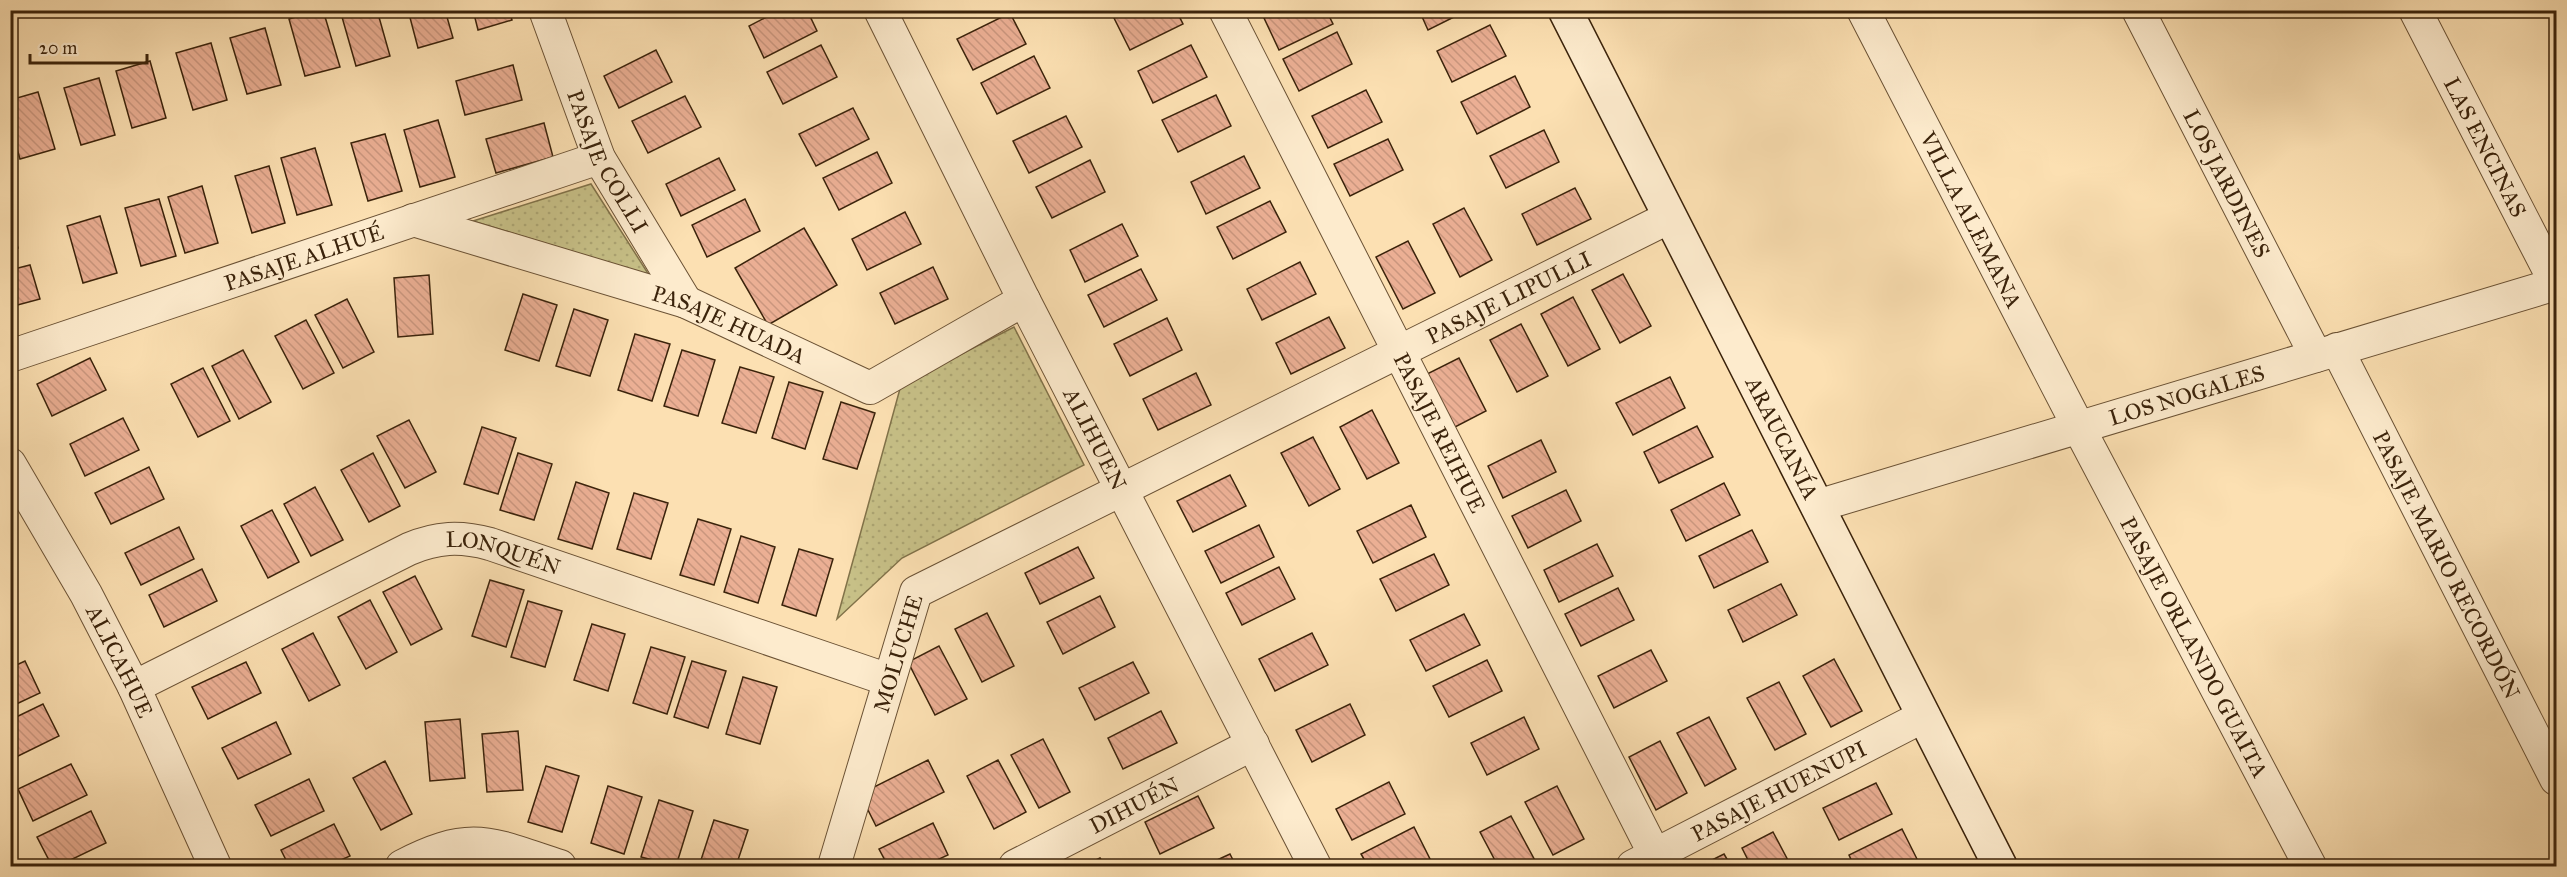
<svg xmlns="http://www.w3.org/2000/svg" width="2567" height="877" font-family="'IM FELL Great Primer',serif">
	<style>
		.grass { fill: url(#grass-dots); stroke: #817249; stroke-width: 1.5 }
		.building { fill: url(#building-back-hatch); stroke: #3b230b; stroke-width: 1.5 }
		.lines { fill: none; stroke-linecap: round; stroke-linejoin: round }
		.street-casing { stroke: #6b5235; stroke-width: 34 }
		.secondary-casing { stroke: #3b230b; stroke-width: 36 }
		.street { stroke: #fdebcd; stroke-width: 32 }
		.secondary { stroke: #fdebcd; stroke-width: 33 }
		.labels { text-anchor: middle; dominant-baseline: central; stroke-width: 4.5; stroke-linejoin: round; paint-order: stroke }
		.street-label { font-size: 22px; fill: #3b230b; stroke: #fdebcd }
	</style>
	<defs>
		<pattern id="grass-dots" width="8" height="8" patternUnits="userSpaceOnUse" patternTransform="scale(1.5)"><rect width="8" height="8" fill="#c7c087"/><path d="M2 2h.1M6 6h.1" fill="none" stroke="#aca573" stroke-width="1.8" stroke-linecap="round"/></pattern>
		<pattern id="building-back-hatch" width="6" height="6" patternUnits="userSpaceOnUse" patternTransform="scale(1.5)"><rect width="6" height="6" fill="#ebaf94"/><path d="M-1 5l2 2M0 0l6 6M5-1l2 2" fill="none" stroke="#ca967e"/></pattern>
	</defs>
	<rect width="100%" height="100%" fill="#fce0b2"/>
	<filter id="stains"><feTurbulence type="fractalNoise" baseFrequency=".00333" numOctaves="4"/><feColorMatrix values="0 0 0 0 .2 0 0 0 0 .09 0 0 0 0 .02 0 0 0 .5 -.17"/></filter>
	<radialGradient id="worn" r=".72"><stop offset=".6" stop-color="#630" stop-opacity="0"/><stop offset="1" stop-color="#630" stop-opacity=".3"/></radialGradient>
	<!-- grass -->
	<g class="grass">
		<path d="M591,184L649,275L473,221Z"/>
		<path d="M1014,327L1084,465L902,558L837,619L901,385Z"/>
	</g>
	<!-- building -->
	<g class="building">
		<path d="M320,10H323L340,67L305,76L289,19Z"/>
		<path d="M340,10H377L390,56L356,66Z"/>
		<path d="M408,10H445L453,38L418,48Z"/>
		<path d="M473,10H509L512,20L478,30Z"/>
		<path d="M780,10H807L817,31L764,58L749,26Z"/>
		<path d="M1129,10H1176L1183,24L1130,50L1114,18Z"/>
		<path d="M1279,10H1326L1333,24L1279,50L1264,18Z"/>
		<path d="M1419,10H1468L1428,30Z"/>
		<path d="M1010,13L1026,44L973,70L957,39Z"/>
		<path d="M1490,25L1506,56L1452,82L1437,51Z"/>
		<path d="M265,28L281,85L247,94L230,38Z"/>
		<path d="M1337,32L1352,64L1299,91L1283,59Z"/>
		<path d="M211,43L227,100L193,110L176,53Z"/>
		<path d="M821,45L837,77L783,104L767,72Z"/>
		<path d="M1191,45L1207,77L1153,103L1138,71Z"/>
		<path d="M656,50L672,82L619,108L604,76Z"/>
		<path d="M1034,56L1050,88L997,114L981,83Z"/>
		<path d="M150,61L166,118L132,128L116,71Z"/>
		<path d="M513,65L522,100L465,115L456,81Z"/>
		<path d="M1515,76L1530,107L1477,134L1461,102Z"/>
		<path d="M99,78L115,135L81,145L64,88Z"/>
		<path d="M1366,90L1382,122L1328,148L1312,116Z"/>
		<path d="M38,92L55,149L20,159L10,124V100Z"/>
		<path d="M1216,95L1231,126L1178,152L1162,120Z"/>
		<path d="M685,96L701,127L648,153L632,121Z"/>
		<path d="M853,108L869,139L816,166L799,134Z"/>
		<path d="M1066,116L1082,147L1029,173L1013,141Z"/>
		<path d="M438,120L455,177L420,187L404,130Z"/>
		<path d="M544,123L553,157L496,173L486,139Z"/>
		<path d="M1544,130L1559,162L1506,188L1490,156Z"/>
		<path d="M385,134L402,191L368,201L351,143Z"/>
		<path d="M1388,139L1403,170L1350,196L1334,164Z"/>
		<path d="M315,148L332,205L297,215L281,158Z"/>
		<path d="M877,152L892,183L839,210L823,178Z"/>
		<path d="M1244,156L1260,188L1206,214L1191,182Z"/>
		<path d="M719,158L735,190L681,216L666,184Z"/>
		<path d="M1090,160L1105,192L1052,218L1036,187Z"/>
		<path d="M269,166L285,223L252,233L235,176Z"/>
		<path d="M202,186L218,243L185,253L168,197Z"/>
		<path d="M1575,188L1591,219L1537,245L1522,214Z"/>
		<path d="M159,199L176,256L141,266L125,208Z"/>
		<path d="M745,199L760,231L707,257L692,225Z"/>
		<path d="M1270,201L1286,232L1233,259L1217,227Z"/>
		<path d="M1464,208L1492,260L1460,277L1433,224Z"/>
		<path d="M905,212L921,244L867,270L852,239Z"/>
		<path d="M100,216L117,273L83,283L67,226Z"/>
		<path d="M10,222L18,248L10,250Z"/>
		<path d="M1122,224L1138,256L1085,282L1070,250Z"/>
		<path d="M804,228L837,285L768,325L735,268Z"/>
		<path d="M1408,241L1435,293L1403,309L1376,257Z"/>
		<path d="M1300,262L1316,294L1262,320L1247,289Z"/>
		<path d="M30,265L40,299L10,307V270Z"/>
		<path d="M933,267L948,299L895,324L880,293Z"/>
		<path d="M1141,269L1157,300L1104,327L1088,295Z"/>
		<path d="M1623,274L1651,326L1620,343L1592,290Z"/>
		<path d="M429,275L433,334L398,337L394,278Z"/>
		<path d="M523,294L557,305L539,361L505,350Z"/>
		<path d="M1573,297L1600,349L1568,366L1541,314Z"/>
		<path d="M347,299L374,352L343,368L315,315Z"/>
		<path d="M574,309L608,320L590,376L556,366Z"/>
		<path d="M1329,317L1345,348L1291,374L1276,343Z"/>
		<path d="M1167,318L1182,350L1130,376L1114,344Z"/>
		<path d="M306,320L334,373L303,389L275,336Z"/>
		<path d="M1521,324L1548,376L1517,392L1490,340Z"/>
		<path d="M635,334L670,344L652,401L618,390Z"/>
		<path d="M243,350L271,402L239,419L212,366Z"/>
		<path d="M682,350L715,360L698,416L664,406Z"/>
		<path d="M90,358L106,390L52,416L37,384Z"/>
		<path d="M1459,358L1486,411L1455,427L1427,374Z"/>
		<path d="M740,367L774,377L756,433L722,423Z"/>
		<path d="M203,368L230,421L198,437L171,384Z"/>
		<path d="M1196,373L1211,405L1158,430L1143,399Z"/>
		<path d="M1670,377L1685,408L1633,435L1616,403Z"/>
		<path d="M789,382L823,392L805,449L772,438Z"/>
		<path d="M841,402L875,413L857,469L823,459Z"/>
		<path d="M1372,410L1399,463L1367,479L1340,427Z"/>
		<path d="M123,418L139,450L85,476L70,444Z"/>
		<path d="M409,420L436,472L405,488L377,436Z"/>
		<path d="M1697,426L1713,457L1659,483L1644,452Z"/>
		<path d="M482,427L516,438L498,494L464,484Z"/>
		<path d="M1313,437L1340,489L1309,506L1281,453Z"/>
		<path d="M1541,440L1556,472L1503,498L1488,466Z"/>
		<path d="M373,453L400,506L369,522L341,470Z"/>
		<path d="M518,453L552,464L534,520L500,510Z"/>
		<path d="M149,467L164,499L111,524L95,493Z"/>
		<path d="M1230,475L1246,506L1193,532L1177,501Z"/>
		<path d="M576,482L609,493L592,549L558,539Z"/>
		<path d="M1724,483L1740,515L1686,541L1671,510Z"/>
		<path d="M315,487L343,540L311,556L284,504Z"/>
		<path d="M1566,490L1581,521L1528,548L1512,516Z"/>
		<path d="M634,493L668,503L651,559L617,549Z"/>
		<path d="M1411,505L1426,537L1373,563L1357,531Z"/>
		<path d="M272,510L299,562L268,578L241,526Z"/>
		<path d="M698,519L731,529L714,585L680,575Z"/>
		<path d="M1259,525L1274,557L1221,583L1205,551Z"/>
		<path d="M179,527L194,559L141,585L125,553Z"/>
		<path d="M1752,530L1768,562L1714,588L1699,556Z"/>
		<path d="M741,536L775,547L758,603L724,592Z"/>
		<path d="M1597,544L1613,576L1559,602L1544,570Z"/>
		<path d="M1078,547L1094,578L1040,604L1025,573Z"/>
		<path d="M799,549L833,559L816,616L782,605Z"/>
		<path d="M1434,554L1449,585L1396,611L1380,579Z"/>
		<path d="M1279,567L1295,599L1242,625L1226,593Z"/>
		<path d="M202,569L217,601L164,627L149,595Z"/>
		<path d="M415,576L442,629L411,645L383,592Z"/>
		<path d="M490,580L524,590L506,647L472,636Z"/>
		<path d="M1781,584L1797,615L1743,642L1728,610Z"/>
		<path d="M1618,588L1634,620L1581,646L1565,614Z"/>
		<path d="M1100,596L1115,627L1063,654L1047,622Z"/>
		<path d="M370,600L397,652L366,669L338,617Z"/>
		<path d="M528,601L562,611L545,667L511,657Z"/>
		<path d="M987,613L1014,666L982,682L955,629Z"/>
		<path d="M1464,614L1480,645L1426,671L1410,640Z"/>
		<path d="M592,624L625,634L608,691L574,680Z"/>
		<path d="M313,633L340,685L309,701L282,649Z"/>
		<path d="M1312,633L1328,665L1275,691L1259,659Z"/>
		<path d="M939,646L967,699L935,715L908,662Z"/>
		<path d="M651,647L685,657L667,714L633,703Z"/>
		<path d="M1651,650L1667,681L1614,708L1598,676Z"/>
		<path d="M1834,659L1862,711L1831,727L1803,676Z"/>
		<path d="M1487,660L1502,691L1449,717L1433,686Z"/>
		<path d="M25,661L40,693L10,707V668Z"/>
		<path d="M692,661L726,671L708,728L674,717Z"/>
		<path d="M246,662L261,693L208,719L192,687Z"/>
		<path d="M1133,662L1149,693L1095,720L1079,688Z"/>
		<path d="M743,677L777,687L760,744L726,734Z"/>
		<path d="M1779,682L1806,734L1775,750L1747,698Z"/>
		<path d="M43,704L59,736L10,760V720Z"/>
		<path d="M1350,704L1365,735L1312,762L1296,730Z"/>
		<path d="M1161,711L1177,743L1123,769L1108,738Z"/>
		<path d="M1524,717L1539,749L1487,775L1471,743Z"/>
		<path d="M1709,717L1736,769L1705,786L1677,733Z"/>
		<path d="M460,719L465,778L430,781L425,722Z"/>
		<path d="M276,722L291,754L238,779L222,748Z"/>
		<path d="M518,731L523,790L487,792L482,734Z"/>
		<path d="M1043,739L1070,792L1039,808L1011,755Z"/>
		<path d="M1660,741L1687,793L1656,810L1629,757Z"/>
		<path d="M928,760L944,792L876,826L860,794Z"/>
		<path d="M998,760L1026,812L994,829L967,776Z"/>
		<path d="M385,761L412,814L381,830L353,778Z"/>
		<path d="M71,764L87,795L33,821L18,789Z"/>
		<path d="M546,766L579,776L562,832L528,822Z"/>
		<path d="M309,779L324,811L271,836L255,805Z"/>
		<path d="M1389,782L1405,814L1352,840L1336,809Z"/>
		<path d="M1876,783L1892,814L1839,840L1823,808Z"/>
		<path d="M608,786L642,797L624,854L591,843Z"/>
		<path d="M1557,786L1584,839L1553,855L1525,802Z"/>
		<path d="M1198,796L1214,828L1160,854L1145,822Z"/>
		<path d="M659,800L693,811L676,866L641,857Z"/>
		<path d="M91,811L106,843L58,866H52L37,837Z"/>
		<path d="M1511,816L1538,866H1498L1480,832Z"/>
		<path d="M714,820L748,830L736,866H699Z"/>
		<path d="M933,823L948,855L924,866H888L879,849Z"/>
		<path d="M334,824L350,856L328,866H289L281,850Z"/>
		<path d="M1414,827L1430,859L1415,866H1368L1361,854Z"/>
		<path d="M1902,829L1918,861L1906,866H1854L1849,855Z"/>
		<path d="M1773,832L1791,866H1751L1742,848Z"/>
		<path d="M1230,854L1236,866H1204Z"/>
		<path d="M1724,854L1731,866H1700Z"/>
		<path d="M1100,858L1105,866H1083Z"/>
	</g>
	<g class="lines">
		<!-- street casing -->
		<g class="street-casing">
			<g id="street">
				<path id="s1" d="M545,10L599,158L686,302"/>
				<path id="s2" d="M880,10L1024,300L1315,866"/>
				<path id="s3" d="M1225,10L1655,855"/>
				<path id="s4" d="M1863,10L2079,428L2310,866"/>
				<path id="s5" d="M2138,10L2316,356"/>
				<path id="s6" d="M2415,10L2556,284"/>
				<path id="s7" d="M413,220L686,302L870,388L1024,300"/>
				<path id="s8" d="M2337,349L2556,779"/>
				<path id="s9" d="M10,356L599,158"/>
				<path id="s10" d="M10,464L86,594L134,687L215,866"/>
				<path id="s11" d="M1817,506L2556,284"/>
				<path id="s12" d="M134,687L409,549C437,537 460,536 490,544L889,680"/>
				<path d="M402,866C472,830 489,843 560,866"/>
				<path id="s13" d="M834,866L916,592L1670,217"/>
				<path id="s14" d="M1015,866L1253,744"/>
				<path id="s15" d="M1633,866L1924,716"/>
			</g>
		</g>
		<!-- secondary casing -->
		<g class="secondary-casing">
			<g id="secondary">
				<path id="s16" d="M1565,10L2000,866"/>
			</g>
		</g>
		<!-- street -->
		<use href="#street" class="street"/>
		<!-- secondary -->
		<use href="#secondary" class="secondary"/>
	</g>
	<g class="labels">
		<!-- street labels -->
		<g class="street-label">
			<text stroke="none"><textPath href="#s6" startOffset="154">LAS ENCINAS</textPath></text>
			<text stroke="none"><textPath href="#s1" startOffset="164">PASAJE COLLI</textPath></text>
			<text stroke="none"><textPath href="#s5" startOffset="195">LOS JARDINES</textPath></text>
			<text stroke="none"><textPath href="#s4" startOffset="236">VILLA ALEMANA</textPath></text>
			<text stroke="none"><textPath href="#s9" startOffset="310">PASAJE ALHUÉ</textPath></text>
			<text stroke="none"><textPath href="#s13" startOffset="948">PASAJE LIPULLI</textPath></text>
			<text stroke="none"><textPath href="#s7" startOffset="333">PASAJE HUADA</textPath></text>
			<text stroke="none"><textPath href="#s11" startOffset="386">LOS NOGALES</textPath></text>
			<text stroke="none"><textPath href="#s3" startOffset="474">PASAJE REIHUE</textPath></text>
			<text stroke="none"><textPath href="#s16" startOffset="480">ARAUCANÍA</textPath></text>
			<text stroke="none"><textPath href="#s2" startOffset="480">ALIHUEN</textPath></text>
			<text stroke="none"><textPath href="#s12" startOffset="405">LONQUÉN</textPath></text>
			<text stroke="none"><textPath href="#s8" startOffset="242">PASAJE MARIO RECORDÓN</textPath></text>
			<text stroke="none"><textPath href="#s4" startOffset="718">PASAJE ORLANDO GUAITA</textPath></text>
			<text stroke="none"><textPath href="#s13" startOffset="222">MOLUCHE</textPath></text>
			<text stroke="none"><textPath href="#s10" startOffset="226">ALICAHUE</textPath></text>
			<text stroke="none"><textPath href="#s15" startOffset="164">PASAJE HUENUPI</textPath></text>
			<text stroke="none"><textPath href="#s14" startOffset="134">DIHUÉN</textPath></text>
		</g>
	</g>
	<!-- margin -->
	<rect width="2567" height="877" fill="none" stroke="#fce0b2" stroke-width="36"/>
	<rect x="12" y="12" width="2543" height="853" fill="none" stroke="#3b230b" stroke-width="3"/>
	<rect x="18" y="18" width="2531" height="841" fill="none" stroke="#3b230b" stroke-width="1.5"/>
	<!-- scale -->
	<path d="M30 54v9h117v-9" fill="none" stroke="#3b230b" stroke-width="3"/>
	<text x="39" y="54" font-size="18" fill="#3b230b" stroke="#fdebcd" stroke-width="4.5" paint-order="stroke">20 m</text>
	<rect width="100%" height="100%" filter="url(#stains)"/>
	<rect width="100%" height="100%" fill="url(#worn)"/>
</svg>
